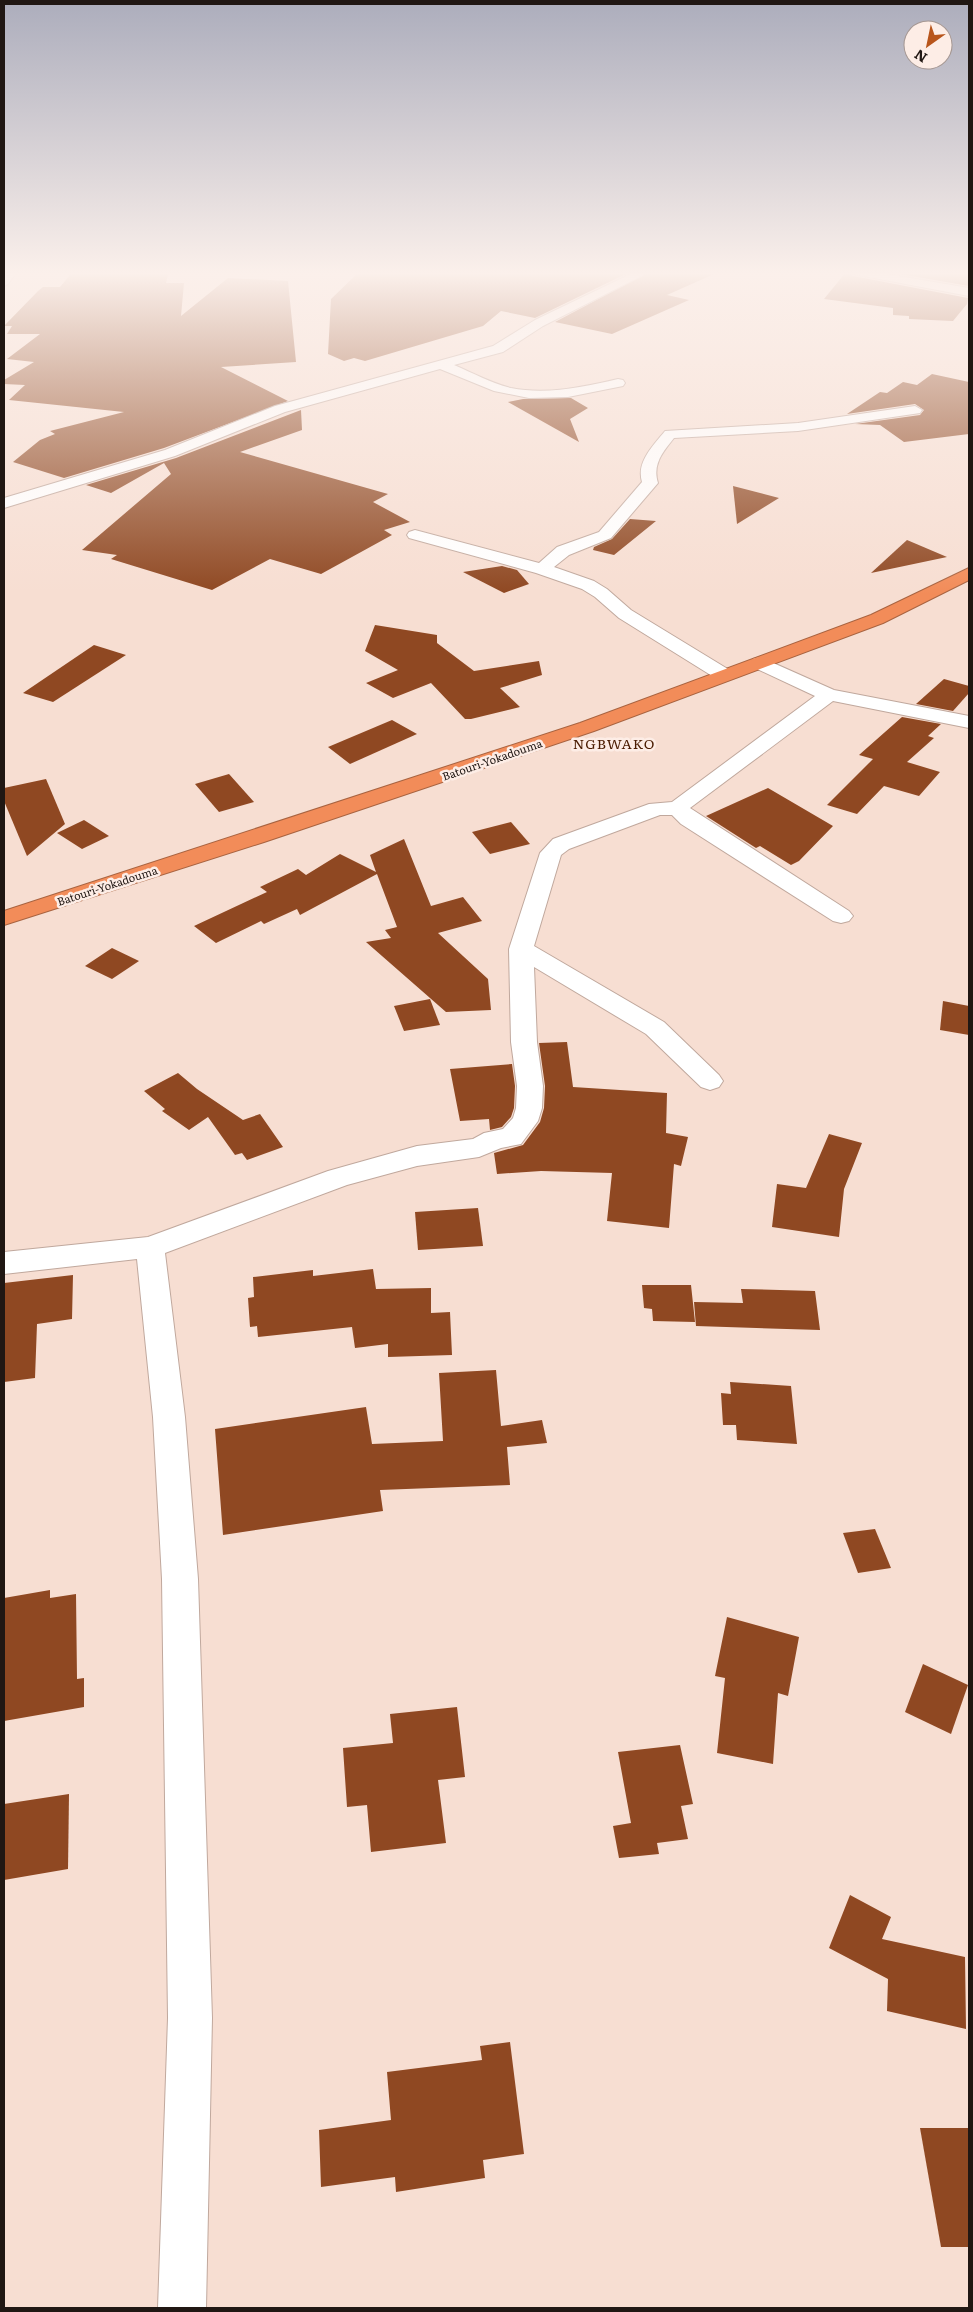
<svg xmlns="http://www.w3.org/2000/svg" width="973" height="2312" font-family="Literata,serif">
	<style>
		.building { fill: #8f4822 }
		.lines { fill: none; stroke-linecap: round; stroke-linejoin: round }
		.minor-casing { stroke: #c0a89d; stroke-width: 2 }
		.highway-casing { stroke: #a86340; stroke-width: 2 }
		.minor { fill: #fff; fill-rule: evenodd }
		.highway { fill: #f28c59; fill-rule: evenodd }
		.labels { text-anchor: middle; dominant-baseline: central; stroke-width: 5; stroke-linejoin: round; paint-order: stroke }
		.far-street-label { font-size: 11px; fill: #201713; stroke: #fdede6 }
		.far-quarter-label { font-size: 14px; letter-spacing: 1px; fill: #4b1c01; stroke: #fdede6 }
	</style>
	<rect width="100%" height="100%" fill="#f7ded2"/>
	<!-- building -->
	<g class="building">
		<path d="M74,270H169L166,283H184L181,316L228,278L288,281L296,362L221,367L288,401L164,448L64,478L13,462L40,440L55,434L50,431L124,412L9,400L25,385L4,384V380L34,362L7,359L40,334H7L12,326H4L38,291L43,287H60Z"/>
		<path d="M361,270H634L535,318L501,311L483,326L365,361L354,358L344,361L328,354L331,299Z"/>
		<path d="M653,270H723L667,295L689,300L612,334L555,322Z"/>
		<path d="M877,270H969V286Z"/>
		<path d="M846,272L853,276L968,298L967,304L953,321L909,319V316L893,315V308L824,299Z"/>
		<path d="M932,374L969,382V434L904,442L880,425L855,424L920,415L924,410L915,404L847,414L880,392L887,393L903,382L917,385Z"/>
		<path d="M571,398L588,408L570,419L579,442L508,402L523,399Z"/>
		<path d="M301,410L302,430L240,452L388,494L373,502L410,522L384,530L392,535L321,574L270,559L212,590L111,559L117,555L82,550L171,474L164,463L111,493L86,485L176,458Z"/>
		<path d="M733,486L779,498L737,524Z"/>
		<path d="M630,519L656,521L614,555L593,550L594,547L612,539Z"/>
		<path d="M907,540L947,557L871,573Z"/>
		<path d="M502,566L517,570L529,584L504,593L463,572Z"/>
		<path d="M375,625L437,635V643L474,671L539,661L542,675L500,688L520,707L471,719H465L431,683L393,698L366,683L398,670L365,651Z"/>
		<path d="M94,645L126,655L53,702L23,693Z"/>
		<path d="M944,679L969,686V693L953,711L916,704Z"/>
		<path d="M902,717L941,724L928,736L934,738L907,762L940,772L919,796L884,786L857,814L827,805L873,759L859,755Z"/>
		<path d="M392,720L417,734L350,764L328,747Z"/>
		<path d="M229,774L254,802L219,812L195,784Z"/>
		<path d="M46,779L65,824L27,856L4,801V788Z"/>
		<path d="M768,788L833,826L799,861L791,865L760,846L756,848L706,816Z"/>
		<path d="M84,820L109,836L82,849L57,833Z"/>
		<path d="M511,822L530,844L490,854L472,832Z"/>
		<path d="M404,839L431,906L463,897L482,921L438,933L488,979L491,1010L446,1012L366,942L391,938L385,930L397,927L377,874L300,915L297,909L264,924L261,921L216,943L194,926L267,892L260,887L298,869L306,875L340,854L376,872L370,855Z"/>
		<path d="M112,948L139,961L112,979L85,966Z"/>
		<path d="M430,999L440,1025L404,1031L394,1006Z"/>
		<path d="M943,1001L969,1006V1035L940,1030Z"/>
		<path d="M567,1042L573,1087L667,1093L666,1133L688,1137L681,1166L674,1164L669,1228L607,1221L612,1173L541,1171L497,1174L494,1153L523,1145L540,1122L544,1108L545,1086L539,1043Z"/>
		<path d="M512,1064L515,1086L514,1108L511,1117L502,1127L490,1130L489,1119L460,1121L450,1069Z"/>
		<path d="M178,1073L197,1089L243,1120L260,1114L283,1147L247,1160L242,1153L235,1155L208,1117L189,1130L162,1111L165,1109L144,1091Z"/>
		<path d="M829,1134L862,1143L844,1189L839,1237L772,1227L777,1184L806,1188Z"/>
		<path d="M478,1208L483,1246L418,1250L415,1212Z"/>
		<path d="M373,1269L376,1289L431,1288V1313L450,1312L452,1355L388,1357V1344L355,1348L352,1327L258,1337L257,1326L250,1327L248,1298L254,1297L253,1277L313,1270V1276Z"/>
		<path d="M73,1275L72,1319L37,1324L35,1378L4,1382V1283Z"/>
		<path d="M642,1285H691L695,1322L653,1321L652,1309L644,1308Z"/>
		<path d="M741,1289L815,1291L820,1330L696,1326L694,1302L743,1303Z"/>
		<path d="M496,1370L501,1426L542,1420L547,1443L507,1447L510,1485L380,1490L383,1511L223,1535L215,1429L366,1407L372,1444L443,1441L439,1373Z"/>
		<path d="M730,1382L791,1386L797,1444L737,1440L736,1425H723L721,1393L731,1394Z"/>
		<path d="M875,1529L891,1568L858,1573L843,1533Z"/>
		<path d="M50,1590V1598L76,1594L77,1679L84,1678V1707L4,1721V1598Z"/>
		<path d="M727,1617L799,1637L788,1696L778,1693L773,1764L717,1753L725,1678L715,1676Z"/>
		<path d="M923,1664L968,1685L951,1734L905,1712Z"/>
		<path d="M457,1707L465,1777L438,1780L446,1843L371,1852L367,1805L347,1807L343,1748L393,1743L390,1714Z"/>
		<path d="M680,1745L693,1804L681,1806L688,1839L657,1843L659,1854L619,1858L613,1826L631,1823L618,1752Z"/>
		<path d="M69,1794L68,1869L4,1880V1804Z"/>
		<path d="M850,1895L891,1917L882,1939L965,1957L966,2029L887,2011L888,1979L829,1948Z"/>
		<path d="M510,2042L524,2154L483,2160L485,2178L396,2192L395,2177L321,2187L319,2130L391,2120L387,2072L482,2060L480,2046Z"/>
		<path d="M920,2128H969V2247H941Z"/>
	</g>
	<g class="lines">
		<!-- minor casing -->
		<g class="minor-casing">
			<g id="minor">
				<path d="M6,271H17L8,284L4,286Z"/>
				<path d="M637,271H651L543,326L503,352L454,365C473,373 491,383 511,388C546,395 584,387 618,379L623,380L625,383L623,386L568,397L529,398L494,391L440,369L285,412L175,456L4,508V498L165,450L275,406L493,346L535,320Z"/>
				<path d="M847,271H869L969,288V296L853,274Z"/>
				<path d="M915,406L922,410L920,413L798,431L674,438C663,452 652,464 658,483L611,538L569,555L554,567L594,581L607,589L631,610L731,671L733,675L731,679L724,681L717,679L619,618L595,597L582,589L536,573L409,538L407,535L409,532L415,530L539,563L557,547L599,532L642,482C636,462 653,446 665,431L798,423Z"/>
				<path d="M760,657L834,690L969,716V728L833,701L690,808L849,911L853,916L849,921L841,923L833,921L681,824L672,815H660L569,849L561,855L534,946L664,1022L719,1075L723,1081L719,1087L710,1090L701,1087L646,1034L534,967L537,1042L543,1086L542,1108L538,1121L521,1144L501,1148L479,1157L417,1166L347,1185L165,1253L185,1417L198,1579L212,2018L206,2308H158L168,2018L162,1579L153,1417L137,1259L4,1274V1252L148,1237L328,1171L417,1146L473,1139L484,1133L503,1129L513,1118L516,1108L517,1086L511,1042L509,949L540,853L553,839L649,804L672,802L815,696L753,667L751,663L753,659Z"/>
			</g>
		</g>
		<!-- highway casing -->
		<g class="highway-casing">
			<path id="highway" d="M969,568V580L883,623L594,731L264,842L4,925V911L580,723L871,615Z"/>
		</g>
		<!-- minor -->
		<use href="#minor" class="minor"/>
		<!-- highway -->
		<use href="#highway" class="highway"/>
	</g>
	<!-- sky -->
	<linearGradient id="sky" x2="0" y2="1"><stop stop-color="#acadbc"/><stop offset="0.46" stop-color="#fbf0eb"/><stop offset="1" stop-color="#fbf0eb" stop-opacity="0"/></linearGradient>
	<rect width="973" height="594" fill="url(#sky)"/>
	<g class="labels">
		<!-- far-street labels -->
		<g class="far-street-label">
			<text transform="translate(492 759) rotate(-19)">Batouri-Yokadouma</text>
			<text transform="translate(107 885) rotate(-18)">Batouri-Yokadouma</text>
		</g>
		<!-- far-quarter labels -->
		<g class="far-quarter-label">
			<text x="614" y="743">NGBWAKO</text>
		</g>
	</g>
	<!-- border -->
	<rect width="973" height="2312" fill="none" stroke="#201713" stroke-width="10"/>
	<!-- north arrow -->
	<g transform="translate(928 45) rotate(213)"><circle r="24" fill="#fdede6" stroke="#a59792"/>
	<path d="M0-4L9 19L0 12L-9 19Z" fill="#b8551b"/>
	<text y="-8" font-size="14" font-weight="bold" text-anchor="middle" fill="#201713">N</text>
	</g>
</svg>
